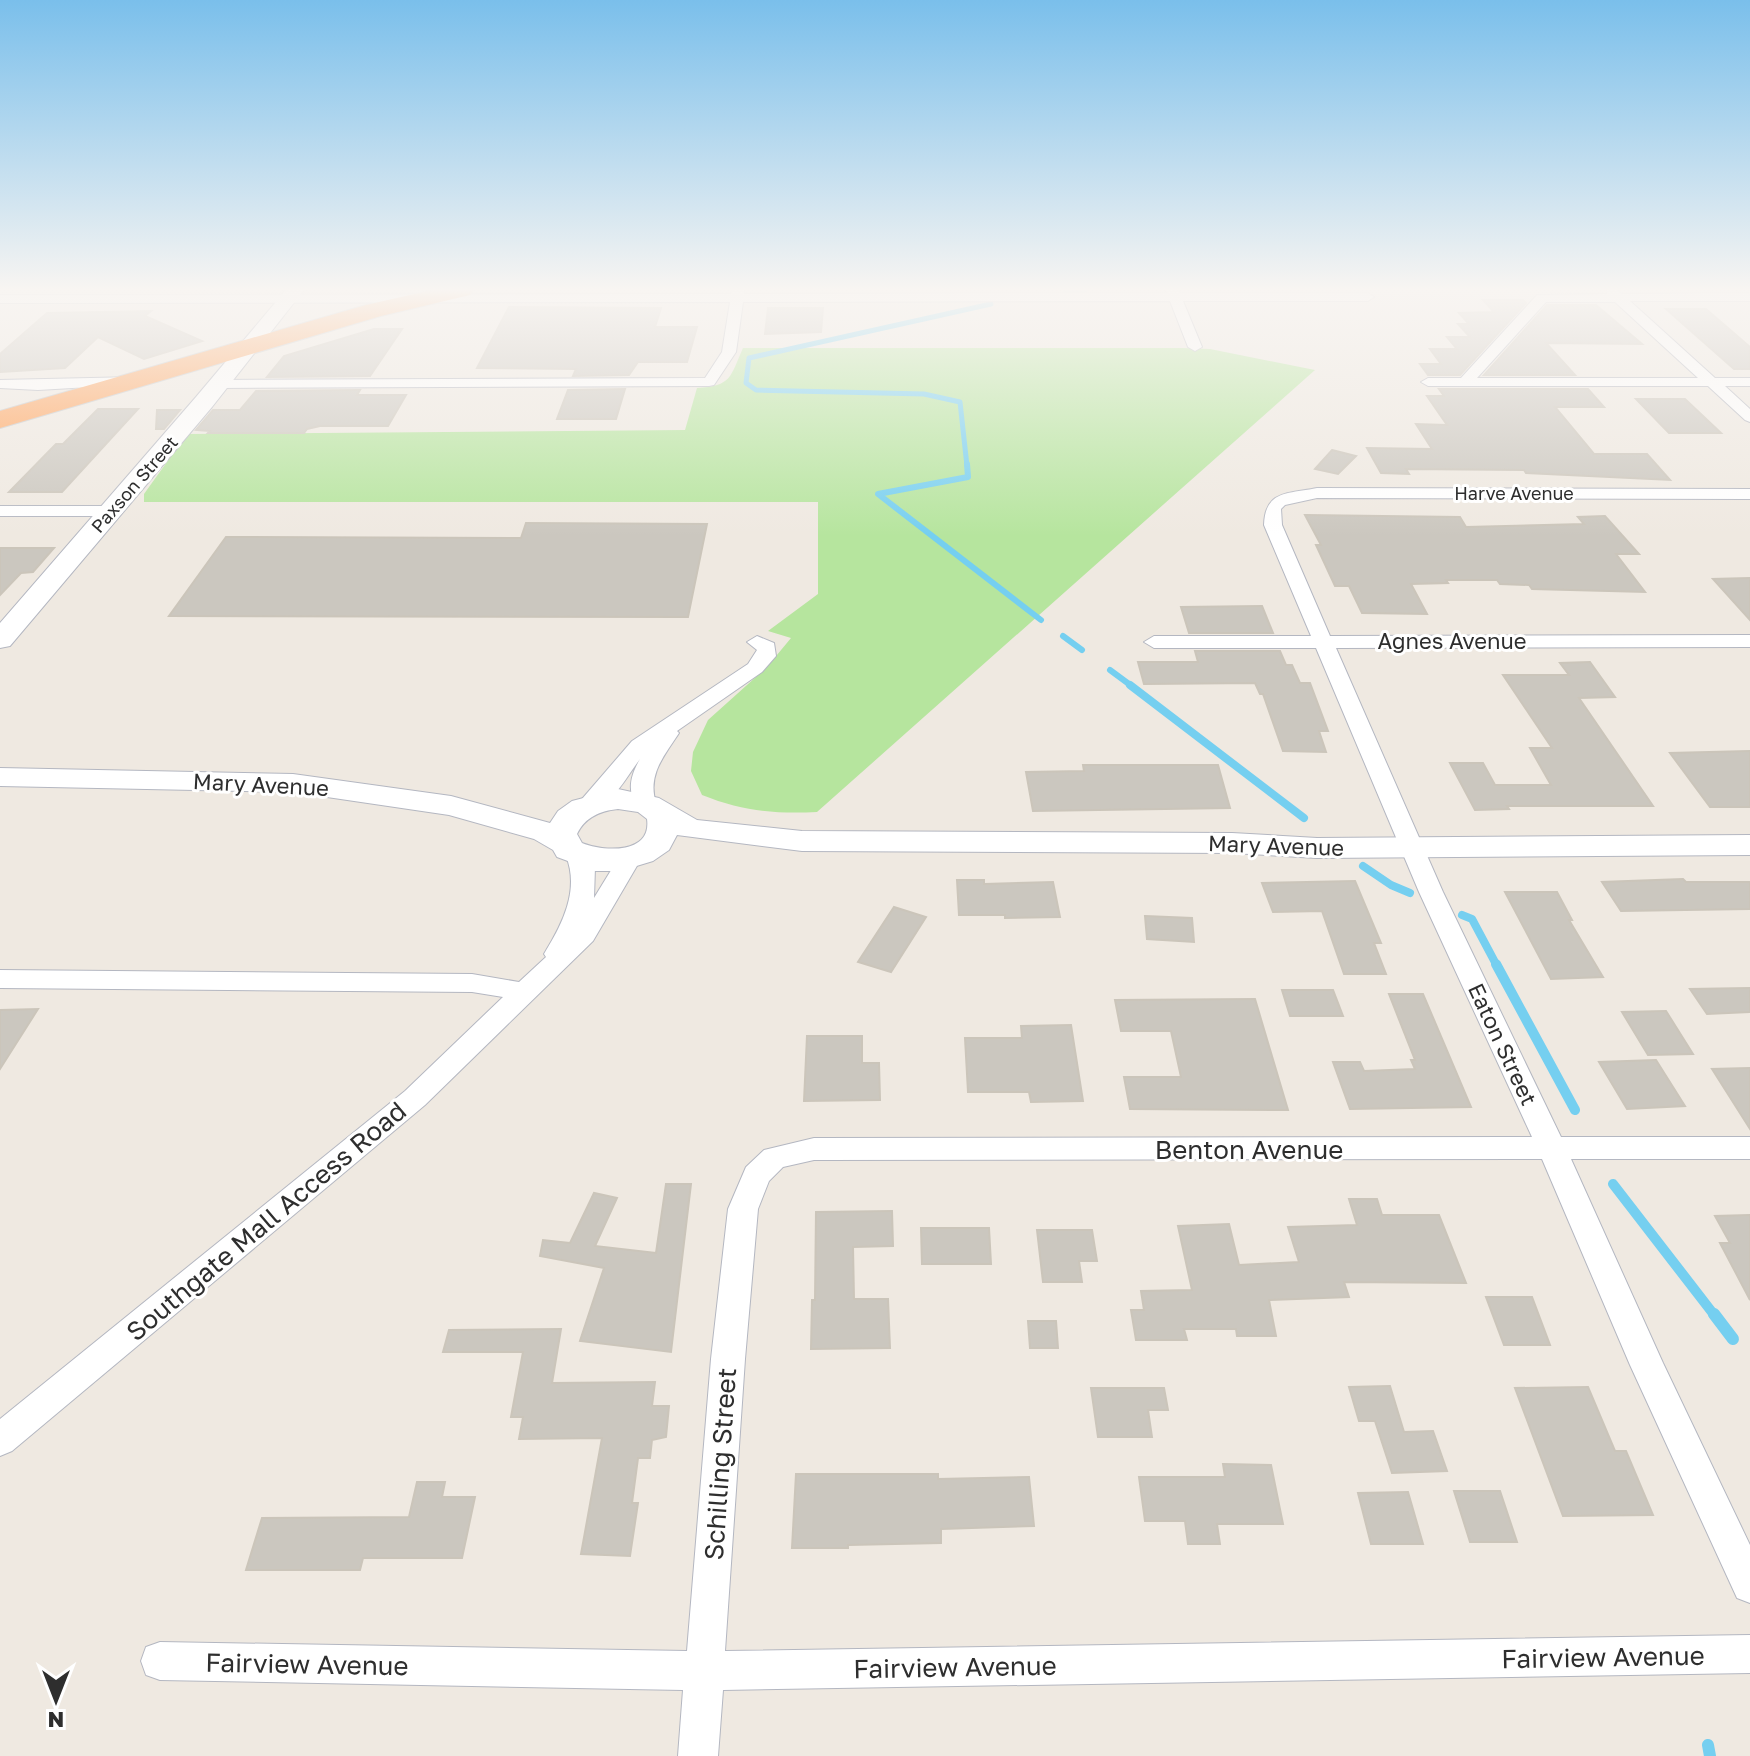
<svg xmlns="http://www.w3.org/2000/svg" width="1750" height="1756" font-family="'Golos Text',sans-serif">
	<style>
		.green { fill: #b6e59e }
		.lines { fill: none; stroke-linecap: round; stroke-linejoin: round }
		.stream-far4 { stroke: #75cff0; stroke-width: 5 }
		.stream-far3 { stroke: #75cff0; stroke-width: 6 }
		.stream-far2 { stroke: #75cff0; stroke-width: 8 }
		.stream-far1 { stroke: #75cff0; stroke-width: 10 }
		.stream { stroke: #75cff0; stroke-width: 12 }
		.building { fill: #cbc7bf; stroke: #cbc5ba; stroke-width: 2 }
		.street-casing { stroke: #b4b7c1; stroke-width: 2 }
		.secondary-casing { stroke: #b4b7c1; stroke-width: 2 }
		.highway-casing { stroke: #c9c9c9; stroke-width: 2 }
		.street { fill: #fff; fill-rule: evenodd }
		.secondary { fill: #fff; fill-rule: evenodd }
		.highway { fill: #ffa35c; fill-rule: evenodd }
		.labels { text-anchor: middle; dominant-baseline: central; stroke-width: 6; stroke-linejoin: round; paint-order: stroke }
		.far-street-label { font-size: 18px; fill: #2e2e2e; stroke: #fff }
		.street-label { font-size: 22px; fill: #2e2e2e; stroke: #fff }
		.near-street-label { font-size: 26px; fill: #2e2e2e; stroke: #fff }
	</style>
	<rect width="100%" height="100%" fill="#efe9e1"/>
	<!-- green -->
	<path class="green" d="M743,348H1182L1210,349L1315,370L817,812C774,814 742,811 702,795L691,771L693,752L708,720L767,667L791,638L768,631L818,594V502H144V494L187,434L685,430L697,388C732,386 730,377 743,348Z"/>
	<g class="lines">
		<!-- stream-far4 -->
		<g class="stream-far4">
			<path d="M1065,293L1085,290"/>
			<path d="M967,466L960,402L924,394L756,390L746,383L749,358L991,304"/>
		</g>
		<!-- stream-far3 -->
		<g class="stream-far3">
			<path d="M967,464L968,477L878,494L1041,620"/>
			<path d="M1063,636L1082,650"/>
			<path d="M1110,670L1133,687"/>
		</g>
		<!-- stream-far2 -->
		<g class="stream-far2">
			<path d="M1130,685L1304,818"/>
			<path d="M1363,866L1391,885L1410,893"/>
			<path d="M1462,915L1472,919L1497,966"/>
		</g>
		<!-- stream-far1 -->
		<g class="stream-far1">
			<path d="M1496,964L1575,1110"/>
			<path d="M1613,1184L1715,1316"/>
		</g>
		<!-- stream -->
		<g class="stream">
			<path d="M1714,1314L1733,1339"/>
			<path d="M1708,1745L1710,1756"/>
		</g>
	</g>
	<!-- building -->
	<g class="building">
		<path d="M1483,300H1523L1526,303L1460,375H1428L1420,364H1441L1430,349H1457L1447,337H1470L1458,324H1469L1459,313L1494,312Z"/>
		<path d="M1547,305H1596L1642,344L1546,343L1575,375H1484Z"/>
		<path d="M509,307L661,308L655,327H697L687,362H638L629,375L573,376L576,369L477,368Z"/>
		<path d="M768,308H823L821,332L765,334Z"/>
		<path d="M1666,309H1706L1750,347V369H1734Z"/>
		<path d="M151,311L145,316L202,341L144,359L98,337L65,368L0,372V354L47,313Z"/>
		<path d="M374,329H402L370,376L267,377L284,356Z"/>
		<path d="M625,389L616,419H557L568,390Z"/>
		<path d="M1439,389H1588L1604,407H1555L1594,454H1647L1670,480L1526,473L1524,470L1406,469L1409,474L1381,473L1367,448L1432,449L1416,424L1447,425L1427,396H1444Z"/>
		<path d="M360,390L357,395H406L388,426H320L307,429L304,433H208L210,431L196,430L213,410H240L256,391Z"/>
		<path d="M1636,399H1685L1721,433H1669Z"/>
		<path d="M98,409H138L62,492H9L56,444H63Z"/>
		<path d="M157,410H180L164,429H156Z"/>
		<path d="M1332,450L1356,456L1338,474L1315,469Z"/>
		<path d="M1305,515L1460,517L1466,527L1584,524L1578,517L1605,516L1639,554H1616L1645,592L1532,589L1529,585L1500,584L1497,580H1446L1448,583L1411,584L1427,614L1362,613L1349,586H1335L1316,545H1321Z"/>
		<path d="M526,523L707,524L688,617L169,616L226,537L521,538Z"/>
		<path d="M0,548H54L33,572L21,573L0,595Z"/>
		<path d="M1750,578V620L1713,579Z"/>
		<path d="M1262,606L1273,633H1189L1181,607Z"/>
		<path d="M1195,651H1280L1286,665H1292L1300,683H1310L1328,731H1319L1326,752L1283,751L1263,694H1260L1255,683L1144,684L1138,662H1198Z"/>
		<path d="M1590,662L1615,697L1579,698L1653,806H1507L1509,809L1475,810L1450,763H1483L1495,785H1551L1530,748H1552L1503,675H1569L1560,663Z"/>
		<path d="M1750,751V807H1710L1670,753Z"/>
		<path d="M1083,765H1218L1230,808L1033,811L1026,772L1084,771Z"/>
		<path d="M1683,879L1686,882H1750V909L1621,911L1602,882Z"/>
		<path d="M957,880H984V884L1053,882L1060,917L1005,918V915H959Z"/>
		<path d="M1355,881L1381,943H1374L1386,974H1344L1322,911L1273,912L1262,883Z"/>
		<path d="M1505,892H1557L1572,920H1569L1603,977L1551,979Z"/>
		<path d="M894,907L926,917L891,972L858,962Z"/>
		<path d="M1145,916L1192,918L1194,942L1147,939Z"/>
		<path d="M1750,988V1012L1707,1014L1690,989Z"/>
		<path d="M1282,990H1333L1343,1016H1290Z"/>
		<path d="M1389,994H1423L1471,1107L1350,1109L1333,1062H1360L1364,1071L1415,1069L1411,1060H1415Z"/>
		<path d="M1255,999L1288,1110L1130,1109L1124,1077H1181L1171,1031H1121L1115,1000Z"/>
		<path d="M38,1009L0,1069V1010Z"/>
		<path d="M1666,1011L1693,1054L1648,1055L1622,1012Z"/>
		<path d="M1071,1025L1083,1101L1031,1102L1029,1092H968L965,1038H1022L1021,1026Z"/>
		<path d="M807,1036H862V1063H879L880,1100L804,1101Z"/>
		<path d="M1656,1060L1685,1106L1627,1109L1599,1062Z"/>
		<path d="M1750,1068V1129L1712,1069Z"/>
		<path d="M666,1184H691L671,1352L580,1341L604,1268L540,1256L543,1240L570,1243L594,1193L617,1198L595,1246L656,1253Z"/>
		<path d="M1349,1199H1377L1382,1215H1439L1466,1283L1344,1282L1349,1297L1269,1300L1276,1336H1237L1236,1329H1184L1187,1340H1136L1131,1310H1144L1141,1291L1192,1290L1178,1226L1229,1224L1239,1265L1299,1262L1288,1227L1357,1225Z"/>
		<path d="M892,1211L893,1246L853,1247L854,1299H888L890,1348L811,1349L812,1300H815L816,1212Z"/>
		<path d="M1750,1215V1300L1720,1243H1730L1715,1216Z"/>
		<path d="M921,1228H989L991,1264H922Z"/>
		<path d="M1037,1230H1092L1097,1261H1079L1082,1282H1043Z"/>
		<path d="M1486,1297H1532L1550,1345H1504Z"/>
		<path d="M1028,1321H1056L1058,1348H1030Z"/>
		<path d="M561,1329L552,1383L655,1382L652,1406H669L666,1437L652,1440L650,1458H638L632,1503H638L630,1556L581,1554L602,1438L519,1439L523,1417H511L523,1352H443L449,1330Z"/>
		<path d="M1390,1386L1404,1432L1433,1431L1447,1471L1392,1473L1375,1421H1359L1349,1387Z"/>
		<path d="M1588,1387L1615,1451H1626L1653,1515L1563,1516L1515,1388Z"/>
		<path d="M1091,1388H1164L1168,1410H1148L1152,1437H1098Z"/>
		<path d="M1223,1464L1271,1465L1283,1524H1217L1220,1544H1188L1185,1521H1145L1139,1477H1225Z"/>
		<path d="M796,1474H938V1479L1029,1477L1034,1526L941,1529V1543L848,1545V1548H792Z"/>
		<path d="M417,1482H445L442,1497H475L462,1558H363L360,1570H246L262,1518L409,1517Z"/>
		<path d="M1454,1491H1500L1517,1542H1470Z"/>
		<path d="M1408,1492L1423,1544H1371L1358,1493Z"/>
	</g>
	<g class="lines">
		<!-- street casing -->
		<g class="street-casing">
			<g id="street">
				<path d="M732,290H744V294L1167,293L1166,290H1178L1180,293H1368L1374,297L1368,301H1183L1202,347L1195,351L1188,347L1170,301L743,302L736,352L714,385L709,386L218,388L211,384L218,380L705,378L722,352L730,302L0,303V295L731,294Z"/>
				<path d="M1607,290H1617L1622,294L1750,293V301H1630L1715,378H1750V386H1725L1750,409V422L1745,420L1708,386H1428L1421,382L1428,378H1461L1537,295L1607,294ZM1546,302H1615L1698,378H1477Z"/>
				<path d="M136,377L143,381L141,384L38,390L0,388V380Z"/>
				<path d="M1317,488L1750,489V499L1317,498L1285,505L1281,509L1282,525L1330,636L1750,635V647L1336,648L1443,892L1561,1137H1750V1159H1571L1663,1363L1750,1545V1603L1737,1598L1630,1365L1542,1159L814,1160L783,1167L769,1181L758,1209L745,1359L725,1651L1750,1635V1673L723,1690L718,1756H678L683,1690L160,1680L146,1675L141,1661L146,1647L160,1642L687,1651L711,1359L728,1209L746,1167L764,1150L814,1138L1532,1137L1419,892L1316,648H1154L1144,642L1154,636H1311L1264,525C1265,490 1288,494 1317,488Z"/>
				<path d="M0,506H111L120,511L111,516H0Z"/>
				<path d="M757,636L774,643L776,656L762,672L677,731L679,733C664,756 647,775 656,803L653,808H637C627,791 630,776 640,759C626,777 608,815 582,809L579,804L582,799L632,741L748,664L757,650L747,642Z"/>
				<path d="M578,849L586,851L595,867L594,898L621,854H637L641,859L593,941L425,1105L12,1451L0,1456V1419L405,1091L503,997L472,992L0,988V970L472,974L519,982L546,957L544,954C562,925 580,890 566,856L570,851Z"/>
			</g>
		</g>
		<!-- secondary casing -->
		<g class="secondary-casing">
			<g id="secondary">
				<path d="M286,290H304L212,407L10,646L0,648V623L196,397Z"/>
				<path d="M0,768L293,774L451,796L550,823L558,811L572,801L618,789L659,798L697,820L802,831L1232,833L1317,838L1750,835V855L1317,858L1232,853L802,851L677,835L669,850L653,861L620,871H595L557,857L553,850L534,839L449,815L293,792L0,786ZM618,809L638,812L647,819C652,854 604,852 582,843L577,834C585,817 600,811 618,809Z"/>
			</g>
		</g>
		<!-- highway casing -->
		<g class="highway-casing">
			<path id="highway" d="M432,290H474L470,295L381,316L0,428V411L366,305Z"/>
		</g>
		<!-- street -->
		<use href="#street" class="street"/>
		<!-- secondary -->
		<use href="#secondary" class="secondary"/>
		<!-- highway -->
		<use href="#highway" class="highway"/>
	</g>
	<!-- sky -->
	<linearGradient id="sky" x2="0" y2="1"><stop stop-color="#7abfeb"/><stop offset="0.54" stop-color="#f8f5f2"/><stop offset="1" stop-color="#f8f5f2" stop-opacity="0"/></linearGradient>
	<rect width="1750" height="536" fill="url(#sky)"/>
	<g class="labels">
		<!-- far-street labels -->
		<g class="far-street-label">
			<text transform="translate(134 484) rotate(-49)">Paxson Street</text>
			<text x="1514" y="493">Harve Avenue</text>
		</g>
		<!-- street labels -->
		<g class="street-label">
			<text x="1452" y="640">Agnes Avenue</text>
			<text transform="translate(261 784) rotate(3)">Mary Avenue</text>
			<text transform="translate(1276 845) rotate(2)">Mary Avenue</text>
			<text transform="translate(1503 1044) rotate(65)">Eaton Street</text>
		</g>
		<!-- near-street labels -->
		<g class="near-street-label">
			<text x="1249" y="1149">Benton Avenue</text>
			<text transform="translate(266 1221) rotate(-40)">Southgate Mall Access Road</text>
			<text transform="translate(720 1464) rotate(-86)">Schilling Street</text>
			<text transform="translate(1603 1657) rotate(-1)">Fairview Avenue</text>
			<text transform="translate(307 1664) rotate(1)">Fairview Avenue</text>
			<text transform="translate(955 1667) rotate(-1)">Fairview Avenue</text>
		</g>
	</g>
	<!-- north arrow -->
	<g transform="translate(56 1700) rotate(180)" stroke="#ffffff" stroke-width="6" paint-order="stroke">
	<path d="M0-6L14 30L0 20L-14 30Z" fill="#2e2e2e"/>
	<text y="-12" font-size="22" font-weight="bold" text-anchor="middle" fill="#2e2e2e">N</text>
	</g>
</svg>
